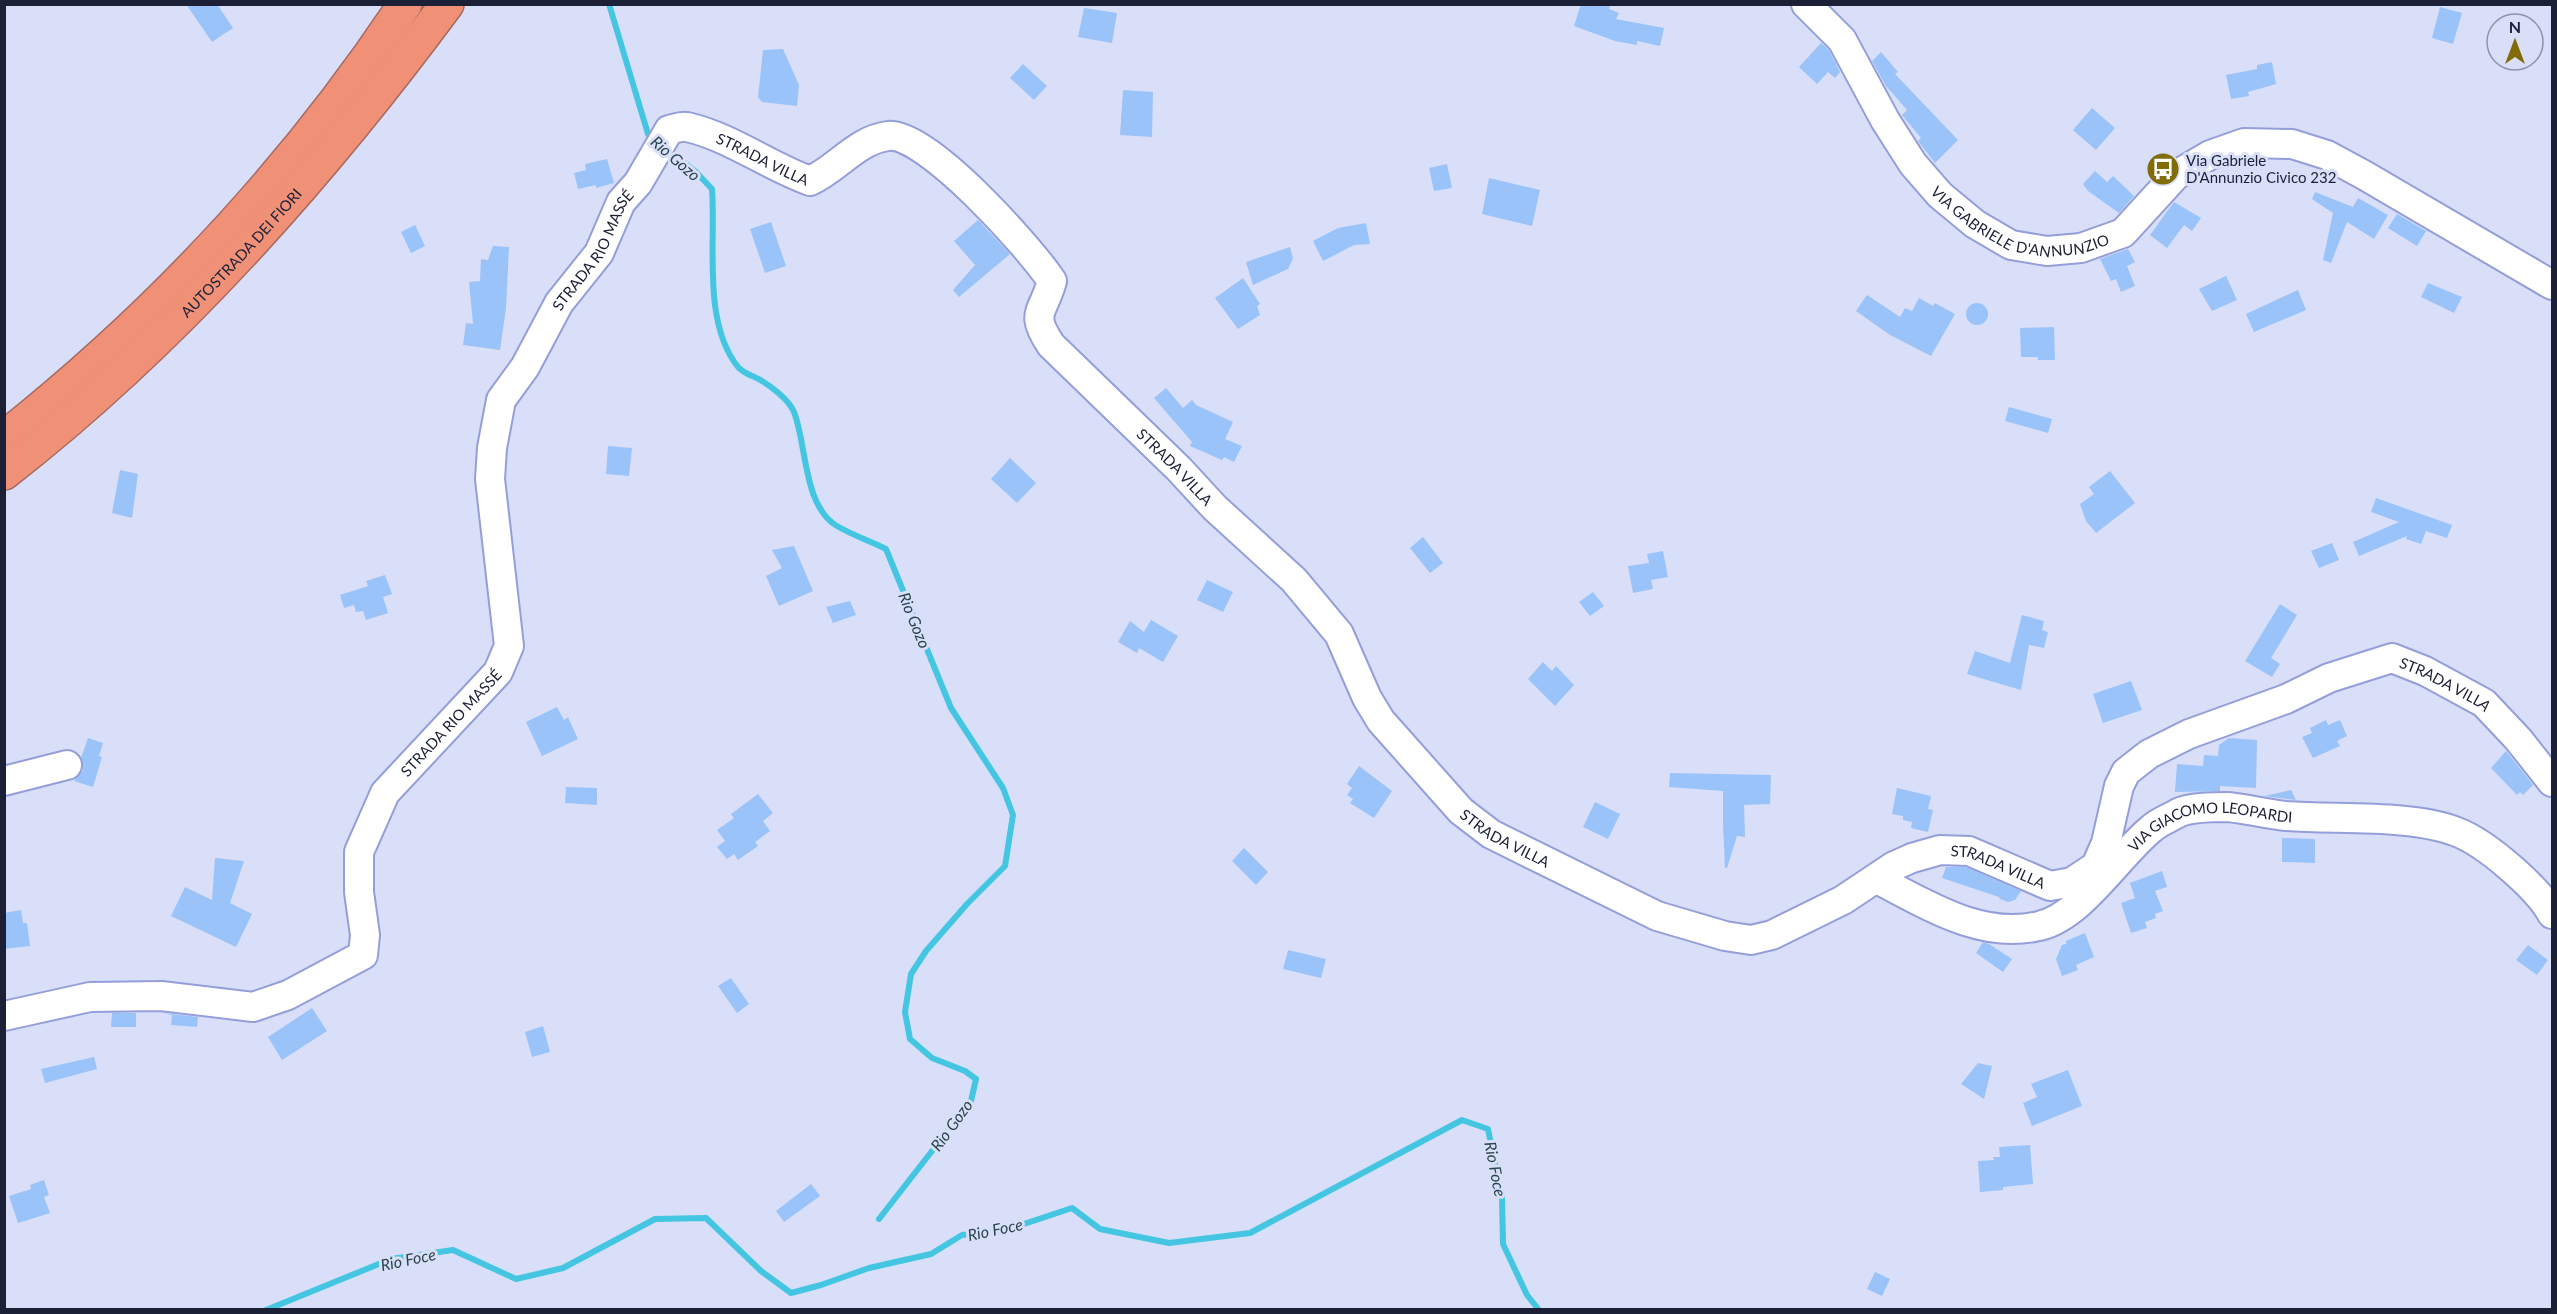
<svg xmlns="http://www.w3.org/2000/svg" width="2557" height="1314" font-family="Lato,sans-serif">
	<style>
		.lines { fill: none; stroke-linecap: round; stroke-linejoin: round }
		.stream { stroke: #44c6e2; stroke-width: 6 }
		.building { fill: #9ac3f9 }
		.minor-casing { stroke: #939eda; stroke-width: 32 }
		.highway-casing { stroke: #a56961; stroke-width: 36 }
		.minor { stroke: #fff; stroke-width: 28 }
		.highway { stroke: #ef9077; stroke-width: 33 }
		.labels { text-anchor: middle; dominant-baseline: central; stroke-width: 6; stroke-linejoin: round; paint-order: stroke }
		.street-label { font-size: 15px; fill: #1c2037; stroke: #d9dff8 }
		.poi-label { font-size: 15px; fill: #1c2037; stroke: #d9dff8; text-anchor: start }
		.water-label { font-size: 16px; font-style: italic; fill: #29454c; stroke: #d9dff8 }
	</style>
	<rect width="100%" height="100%" fill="#d9dff8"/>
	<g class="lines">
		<!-- stream -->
		<g class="stream">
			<path d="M609,4L648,134L654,139"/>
			<path d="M667,149L696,172L712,189C716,243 702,322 738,367C744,374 754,376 762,381C772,387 789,400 794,412C807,445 803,506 837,526C852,535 870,541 886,549L951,708L1003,788L1013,815L1005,866L967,904L926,951L911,974L905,1012L910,1039L932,1058L965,1071L976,1079L971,1101L879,1219"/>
			<path d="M266,1310L391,1259L453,1250L516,1279L563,1268L655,1219L706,1218L761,1271L791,1293L821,1285L869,1268L931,1254L962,1235L1006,1230L1072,1208L1100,1229L1169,1243L1250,1233L1462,1120L1488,1129L1502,1198L1503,1244L1527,1295L1539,1310"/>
		</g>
	</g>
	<!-- building -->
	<g class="building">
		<path d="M186,4H217L233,28L212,42Z"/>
		<path d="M1581,4H1611L1609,9L1619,13L1616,19L1664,28L1660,46L1637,41V45L1615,41L1574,26Z"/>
		<path d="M2440,7L2462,13L2453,44L2432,38Z"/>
		<path d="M1084,8L1117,13L1112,43L1078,37Z"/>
		<path d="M1821,43L1829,50L1840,72L1835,78L1828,72L1817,84L1799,67Z"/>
		<path d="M783,49L799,85L797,106L762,102L758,97L763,50Z"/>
		<path d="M1881,52L1898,72L1895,74L1958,140L1935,163L1918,141L1921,138L1902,115L1907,110L1886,86L1872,61Z"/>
		<path d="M2272,62L2276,84L2248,92L2249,96L2231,99L2226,75L2257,69V65Z"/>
		<path d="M1023,64L1047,86L1034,100L1010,78Z"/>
		<path d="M1123,90L1153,92L1152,137L1120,135Z"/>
		<path d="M2092,108L2115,128L2096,150L2073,130Z"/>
		<path d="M607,159L614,183L596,188V185L578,189L574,173L586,170L585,164Z"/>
		<path d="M1447,164L1452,188L1434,191L1429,168Z"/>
		<path d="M2095,171L2107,182L2113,176L2134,196L2119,213L2088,191L2083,184Z"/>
		<path d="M1489,178L1540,190L1532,226L1482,214Z"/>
		<path d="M2315,192L2353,207L2358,198L2388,215L2374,239L2347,222L2331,263L2323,260L2333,213L2312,199Z"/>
		<path d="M2174,202L2201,218L2192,231L2184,225L2167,248L2150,235Z"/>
		<path d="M2397,214L2426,231L2417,246L2388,228Z"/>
		<path d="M978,220L1010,254L959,297L953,290L975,265L954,241Z"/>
		<path d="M771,222L786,266L765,273L750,229Z"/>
		<path d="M1366,223L1370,244L1354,245L1323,261L1313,241L1338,228Z"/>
		<path d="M415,225L425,246L411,253L401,232Z"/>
		<path d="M493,246L509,247L506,308L500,350L463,345L466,323L473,324L469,282L480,281L481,259L488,260Z"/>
		<path d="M1290,247L1293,258L1288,269L1253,285L1246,262Z"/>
		<path d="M2128,249L2135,262L2127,266L2135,286L2121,292L2116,279L2111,281L2100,259Z"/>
		<path d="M2226,276L2237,300L2212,311L2199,289Z"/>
		<path d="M1243,278L1260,304L1257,306L1260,315L1238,329L1215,298Z"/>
		<path d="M2428,283L2462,297L2454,313L2421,297Z"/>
		<path d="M2298,290L2306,310L2254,332L2246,314Z"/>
		<path d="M1867,295L1900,317L1905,308L1912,311L1919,298L1933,306L1935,303L1955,314L1931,356L1890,335L1856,311Z"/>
		<circle cx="1977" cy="314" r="11"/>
		<path d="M2054,327L2055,360H2038V357H2021L2020,328Z"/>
		<path d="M1166,388L1183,408L1192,400L1196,405L1233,422L1225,439L1242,446L1234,462L1224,457L1222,460L1190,446L1192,442L1154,398Z"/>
		<path d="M2009,407L2052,419L2048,433L2005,421Z"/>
		<path d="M608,446L632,448L629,476L606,474Z"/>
		<path d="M1010,458L1036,483L1017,503L991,479Z"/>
		<path d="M120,470L138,474L132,518L112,513Z"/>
		<path d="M2110,471L2135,503L2096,533L2086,521L2080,504L2094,494L2089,487Z"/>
		<path d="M2376,498L2452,525L2447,538L2426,531L2421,544L2406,539L2407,536L2359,556L2353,542L2399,522L2371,512Z"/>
		<path d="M1423,537L1443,563L1430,573L1410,548Z"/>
		<path d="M2332,543L2339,560L2319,568L2311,551Z"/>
		<path d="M794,546L813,591L779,606L766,576L782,568L772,550Z"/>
		<path d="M1663,551L1668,577L1651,580L1653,589L1633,593L1628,566L1649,563L1647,554Z"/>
		<path d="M385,575L392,594L383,597L388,613L366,620L363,611L356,612L354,605L344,608L340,595L368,586L366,581Z"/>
		<path d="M1207,580L1233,592L1223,612L1197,600Z"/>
		<path d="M1593,592L1604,606L1590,616L1579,602Z"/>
		<path d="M850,601L856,615L833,623L826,607Z"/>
		<path d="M2280,604L2297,615L2271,658L2280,664L2272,677L2245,661Z"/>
		<path d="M2022,615L2044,621L2042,630L2048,632L2044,648L2029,645L2021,690L1967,674L1975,651L2010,663Z"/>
		<path d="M1151,620L1178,636L1163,662L1139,648L1137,653L1118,642L1130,621L1144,632Z"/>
		<path d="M1543,662L1552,671L1556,666L1574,685L1555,706L1528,679Z"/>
		<path d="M2131,681L2142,710L2103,723L2093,694Z"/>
		<path d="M557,707L564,720L568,717L578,739L542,756L526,722Z"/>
		<path d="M2326,720L2328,725L2340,720L2347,736L2337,741L2340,746L2313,758L2302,737L2312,733L2310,728Z"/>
		<path d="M88,738L103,743L99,756L102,757L93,787L74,781L83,770L81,758Z"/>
		<path d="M2229,738L2257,740L2256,788L2220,786V791L2175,792L2177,764L2203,766L2204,755L2218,756L2219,745Z"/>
		<path d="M2506,751L2533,785L2523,795L2520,792L2517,795L2491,768Z"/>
		<path d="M1359,766L1392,791L1374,818L1350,803L1353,799L1347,795L1352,788L1347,784Z"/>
		<path d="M1670,773L1771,775L1770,804L1744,805L1745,837L1737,836L1727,868H1725L1723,826V791L1669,787Z"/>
		<path d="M566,787L597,788V805L565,803Z"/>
		<path d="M1897,788L1931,796L1928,809L1933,810L1928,832L1911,828L1912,822L1903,820V816L1892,814Z"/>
		<path d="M2291,790L2296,800L2264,796Z"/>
		<path d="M758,794L773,813L763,821L770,831L755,842L758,846L738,860L734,854L727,859L717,847L725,841L717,830L734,818L731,814Z"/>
		<path d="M1595,802L1620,814L1608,839L1583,827Z"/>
		<path d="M2282,838L2315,839V863L2282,862Z"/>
		<path d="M1244,848L1268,872L1256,885L1232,861Z"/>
		<path d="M215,858L244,861L230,903L252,914L236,947L171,916L185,887L212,900Z"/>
		<path d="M1946,867H1965L2021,891L2015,900L2008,902L2000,899L1999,897L1942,878Z"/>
		<path d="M2162,871L2167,887L2155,891L2163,911L2155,914L2156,918L2145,922L2147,928L2131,933L2121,903L2135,898L2130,883Z"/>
		<path d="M21,910L23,923H27L30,946L4,949V913Z"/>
		<path d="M2085,933L2094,957L2076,965L2078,970L2062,976L2056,959L2062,945L2066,944V941Z"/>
		<path d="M1983,942L1989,944L2012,959L2003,972L1976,953Z"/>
		<path d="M2528,945L2548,960L2537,975L2516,960Z"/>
		<path d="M1288,950L1326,959L1321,978L1283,969Z"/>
		<path d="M731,978L749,1004L737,1013L718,986Z"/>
		<path d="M312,1008L327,1031L282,1060L268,1037Z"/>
		<path d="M112,1013H136V1027H111Z"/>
		<path d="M163,1013L198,1017L197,1027L171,1025L172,1015Z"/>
		<path d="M543,1026L550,1052L532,1057L525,1032Z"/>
		<path d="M94,1057L97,1069L45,1083L41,1069Z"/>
		<path d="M1978,1063L1992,1066L1984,1099L1961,1084Z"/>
		<path d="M2068,1070L2082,1106L2032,1126L2023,1103L2037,1097L2031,1084Z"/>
		<path d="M2030,1145L2033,1184L2003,1187V1190L1980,1192L1978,1161L1994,1160L1993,1157H2000L1999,1147Z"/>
		<path d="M44,1180L49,1195L44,1197L50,1213L18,1223L9,1196L31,1189L30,1185Z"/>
		<path d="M811,1184L820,1196L784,1222L776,1211Z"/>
		<path d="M1875,1272L1890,1279L1882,1296L1867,1289Z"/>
	</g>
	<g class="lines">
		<!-- minor casing -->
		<g class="minor-casing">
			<g id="minor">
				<path id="s1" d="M1806,4L1842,40L1885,120L1913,164L1940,195L1975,224L2011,245L2047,251L2081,248L2123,233L2176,175L2210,155L2244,143L2292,144L2327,155L2364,175L2552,285"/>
				<path d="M4,781L67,765"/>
				<path id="s2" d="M1877,879C1926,904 1981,940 2039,926C2081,917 2118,856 2151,829C2158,822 2170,818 2178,813C2190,807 2215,807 2228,807C2247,809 2267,814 2286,816C2337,820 2412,814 2457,832C2486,843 2538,888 2552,914"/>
				<path id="s3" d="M4,1016L90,997L161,996L253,1007L288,995L363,955L365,935L359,892V852L385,793L498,672L509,646L490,479L492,448L501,400L525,367L559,303L599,253L621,202L638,183L669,130C674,129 681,126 687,127C731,137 768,166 810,181C838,168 857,140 888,136C926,131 1031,249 1052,281C1043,314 1029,312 1051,345L1179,469L1215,508L1294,580L1339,634L1367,698L1381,721L1461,811L1491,834L1657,916L1725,936L1751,940L1772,935L1843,900L1894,866L1912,858L1940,850L1969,851L2050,886L2072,882L2096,866L2106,843L2119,786L2126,772L2149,754L2189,734L2286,699L2329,678L2392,658L2425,671L2484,703L2518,739L2552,782"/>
			</g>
		</g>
		<!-- highway casing -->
		<g class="highway-casing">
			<g id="highway">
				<path d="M4,438C159,315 296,168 405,4"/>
				<path id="s4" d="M4,473C174,341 319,177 447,4"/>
			</g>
		</g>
		<!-- minor -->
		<use href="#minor" class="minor"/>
		<!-- highway -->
		<use href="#highway" class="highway"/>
	</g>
	<!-- icons -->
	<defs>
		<g id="bus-disc" transform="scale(1.725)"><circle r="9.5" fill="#816c08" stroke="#d9dff8"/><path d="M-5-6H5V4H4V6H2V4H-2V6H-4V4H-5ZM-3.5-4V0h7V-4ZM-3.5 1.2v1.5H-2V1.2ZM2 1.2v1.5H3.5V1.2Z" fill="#fff"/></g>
	</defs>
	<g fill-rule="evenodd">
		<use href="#bus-disc" x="2163" y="169"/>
	</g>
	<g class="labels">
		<!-- street labels -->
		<g class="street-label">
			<text stroke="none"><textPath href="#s3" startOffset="1404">STRADA VILLA</textPath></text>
			<text stroke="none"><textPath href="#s1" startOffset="324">VIA GABRIELE D'ANNUNZIO</textPath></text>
			<text stroke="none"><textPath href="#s4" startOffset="324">AUTOSTRADA DEI FIORI</textPath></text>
			<text stroke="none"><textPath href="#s3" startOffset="1160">STRADA RIO MASSÉ</textPath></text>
			<text stroke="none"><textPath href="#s3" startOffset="2013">STRADA VILLA</textPath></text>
			<text stroke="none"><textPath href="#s3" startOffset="3614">STRADA VILLA</textPath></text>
			<text stroke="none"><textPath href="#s3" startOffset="638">STRADA RIO MASSÉ</textPath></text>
			<text stroke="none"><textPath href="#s2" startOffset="382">VIA GIACOMO LEOPARDI</textPath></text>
			<text stroke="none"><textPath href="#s3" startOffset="2517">STRADA VILLA</textPath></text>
			<text stroke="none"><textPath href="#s3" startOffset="3057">STRADA VILLA</textPath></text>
		</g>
		<!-- poi labels -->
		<g class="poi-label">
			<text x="2186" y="160">Via Gabriele<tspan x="2186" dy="17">D'Annunzio Civico 232</tspan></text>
		</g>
		<!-- water labels -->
		<g class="water-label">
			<text transform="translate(676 158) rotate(41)">Rio Gozo</text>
			<text transform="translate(915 620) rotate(68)">Rio Gozo</text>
			<text transform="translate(951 1125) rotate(-54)">Rio Gozo</text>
			<text transform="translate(1496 1169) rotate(79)">Rio Foce</text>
			<text transform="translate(995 1229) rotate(-12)">Rio Foce</text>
			<text transform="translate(408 1259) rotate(-12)">Rio Foce</text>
		</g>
	</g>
	<!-- border -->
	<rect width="2557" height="1314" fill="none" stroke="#1c2037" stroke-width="12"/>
	<!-- north arrow -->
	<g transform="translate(2515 42)"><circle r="28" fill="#d9dff8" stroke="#8d93ab" stroke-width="1.5"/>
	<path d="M0-4.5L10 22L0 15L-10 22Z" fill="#816c08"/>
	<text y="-9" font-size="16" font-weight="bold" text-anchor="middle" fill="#1c2037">N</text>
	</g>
</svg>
